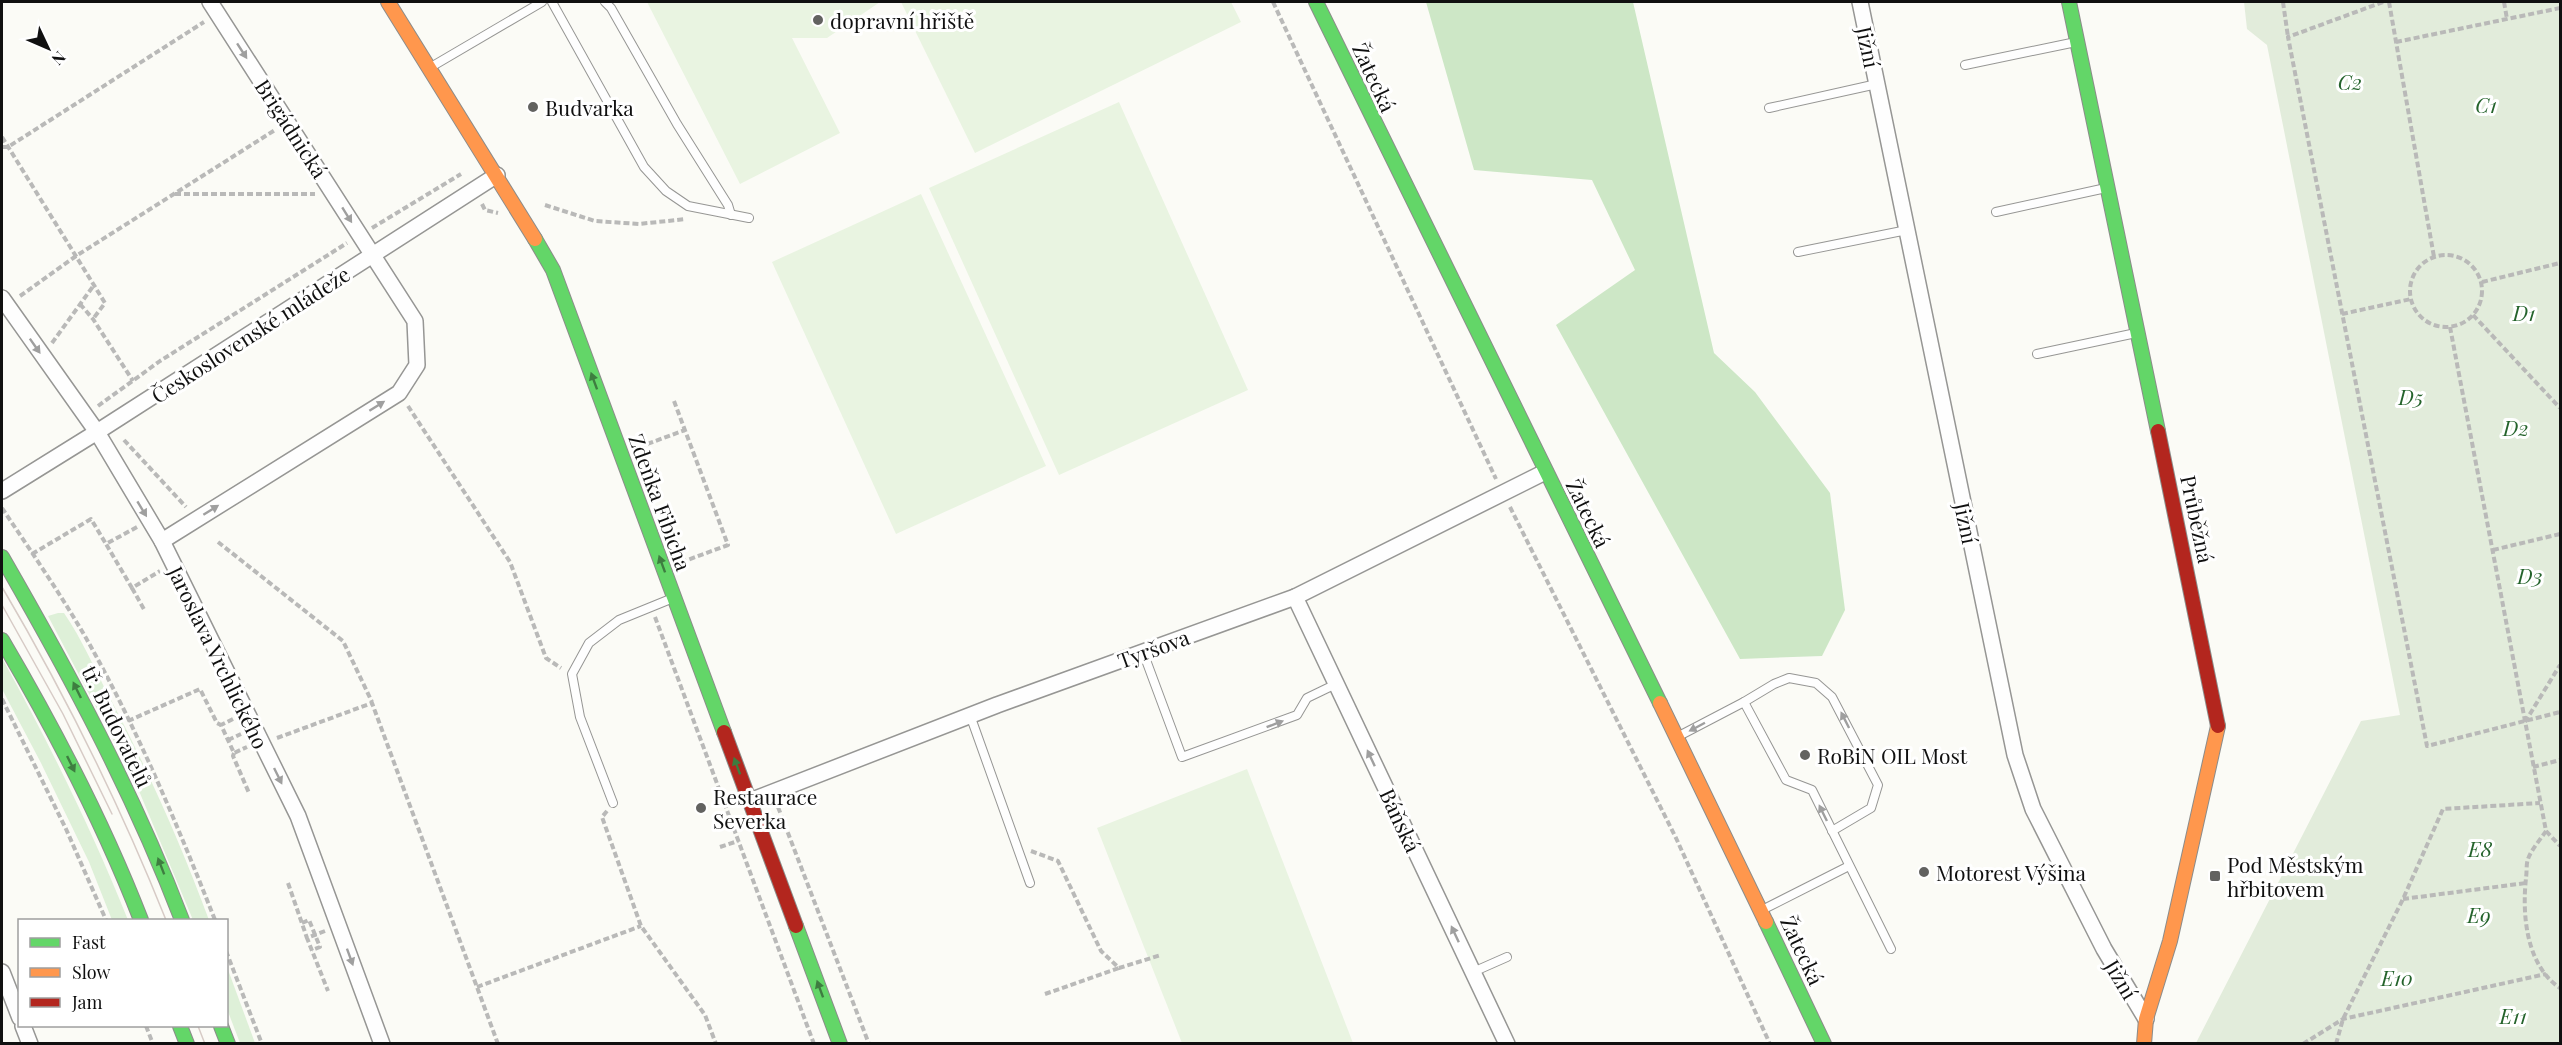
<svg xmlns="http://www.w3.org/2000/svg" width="2562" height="1045" font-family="'Playfair Display',serif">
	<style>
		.green { fill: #def0d8 }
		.forest { fill: #cde7c6 }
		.cemetery { fill: #e2ecdb }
		.pitch { fill: #e9f4e1 }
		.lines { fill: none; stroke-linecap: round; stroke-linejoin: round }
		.lane-casing { stroke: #969694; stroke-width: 10 }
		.street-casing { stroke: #969694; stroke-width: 18 }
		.fast-casing { stroke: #8c8c8a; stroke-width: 16 }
		.slow-casing { stroke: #8c8c8a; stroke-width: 16 }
		.jam-casing { stroke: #8c8c8a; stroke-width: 16 }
		.path { stroke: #b9b9b8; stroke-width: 4; stroke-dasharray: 6 3; stroke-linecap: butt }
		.lane { stroke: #fefefe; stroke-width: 8 }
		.street { stroke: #fefefe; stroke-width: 15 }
		.fast { stroke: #63d668; stroke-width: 14 }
		.slow { stroke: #ff974d; stroke-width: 14 }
		.jam { stroke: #b3261e; stroke-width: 14 }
		.tram { stroke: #d7cbc6; stroke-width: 1.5 }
		.oneway { fill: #9f9f9f }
		.oneway2 { fill: #3e7d40 }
		.poi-dot { fill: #626260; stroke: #fff; stroke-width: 2 }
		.labels { text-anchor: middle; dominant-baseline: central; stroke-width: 6; stroke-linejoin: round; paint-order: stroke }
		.poi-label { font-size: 21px; fill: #101010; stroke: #fff; text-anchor: start }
		.street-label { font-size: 21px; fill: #101010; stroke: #fff }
		.park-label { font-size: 21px; font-style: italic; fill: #24632b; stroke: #fff }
	</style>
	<rect width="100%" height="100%" fill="#fbfbf6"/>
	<!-- green -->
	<g class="green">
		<path d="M58,613H64C82,639 95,670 110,698C148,770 181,844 209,920H193L134,779L48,616Z"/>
		<path d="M2,658C49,743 92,830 128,920H112L89,862L41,763L2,689Z"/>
		<path d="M227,967L255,1043H240L227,1009Z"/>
	</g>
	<!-- forest -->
	<path class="forest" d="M1426,2H1633L1714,353L1755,392L1830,493L1845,610L1822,656L1740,659L1556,325L1635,270L1592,180L1474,170Z"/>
	<!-- cemetery -->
	<path class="cemetery" d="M2244,2H2560V1043H2196L2361,721L2400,715L2267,45L2247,29Z"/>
	<!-- pitch -->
	<g class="pitch">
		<path d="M647,2H880L827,38H792L840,133L740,184Z"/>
		<path d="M901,2H1231L1241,22L975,153Z"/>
		<path d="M1119,102L1248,390L1059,475L929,188Z"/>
		<path d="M921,194L1046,466L896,534L772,262Z"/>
		<path d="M1247,769L1353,1043H1182L1097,828Z"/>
	</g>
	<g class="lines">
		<!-- lane casing -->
		<g class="lane-casing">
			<g id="lane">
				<path d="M552,2L644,167L666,191L688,206L749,218"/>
				<path d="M605,2L611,8L677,124L728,205L731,215"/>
				<path d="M1965,65L2076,42"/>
				<path d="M431,67L542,2"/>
				<path d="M1769,108L1877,84"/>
				<path d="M1996,212L2106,188"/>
				<path d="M1798,252L1907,230"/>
				<path d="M2037,354L2136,333"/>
				<path d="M1143,652L1182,757L1297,715L1307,698L1336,684"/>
				<path d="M1744,702L1774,684L1789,678L1816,683L1832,697L1878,785L1871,808L1832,831"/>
				<path d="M970,715L1030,883"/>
				<path d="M1677,737L1744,702L1786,780L1812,790L1891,949"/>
				<path d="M613,803L580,717L572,674L589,643L619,620L673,598"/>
				<path d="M1762,910L1849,866"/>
				<path d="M1473,972L1507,957"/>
			</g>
		</g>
		<!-- street casing -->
		<g class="street-casing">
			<g id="street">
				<path d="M1860,2L2015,755L2033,809L2104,949L2146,1019"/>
				<path d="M2,298L97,432L162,541L298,816L382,1044"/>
				<path d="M2,491L97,432L497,175"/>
				<path d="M162,541L399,393L417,365L415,321L210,2"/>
				<path d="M1295,597L1507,1044"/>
				<path d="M750,801L997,705L1295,597L1545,472"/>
				<path d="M2,972L20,1018"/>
				<path d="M23,1026L30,1044"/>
			</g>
		</g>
		<!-- fast casing -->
		<g class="fast-casing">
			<g id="fast">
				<path d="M1316,2L1660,703"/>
				<path d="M2069,2L2158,431"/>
				<path d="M535,239L553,270L724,732"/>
				<path d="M2,557C70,675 133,792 182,920"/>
				<path d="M2,640C55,730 103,822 141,920"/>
				<path d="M1766,922L1824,1044"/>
				<path d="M796,926L840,1044"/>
				<path d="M180,1026L187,1044"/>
				<path d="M221,1026L228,1044"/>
			</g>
		</g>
		<!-- slow casing -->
		<g class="slow-casing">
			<g id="slow">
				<path d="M388,2L535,239"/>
				<path d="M1660,703L1766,922"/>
				<path d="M2144,1044L2146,1019L2170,941L2218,726"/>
			</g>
		</g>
		<!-- jam casing -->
		<g class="jam-casing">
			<g id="jam">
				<path d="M2158,431L2218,726"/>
				<path d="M724,732L796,926"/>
			</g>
		</g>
		<!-- path -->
		<g class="path">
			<path d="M1273,2L1496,479"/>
			<path d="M2283,2L2288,37"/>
			<path d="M2383,2L2288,37L2427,746L2560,712"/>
			<path d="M2389,2L2434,257"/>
			<path d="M2504,2L2507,19"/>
			<path d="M2396,42L2560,8"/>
			<path d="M2,137L105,303L93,319"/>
			<path d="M2,147H8L204,22"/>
			<path d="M175,194H315"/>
			<path d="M482,204L485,210L498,213"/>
			<path d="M545,205L595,221L639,224L686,219"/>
			<path d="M372,228L461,174"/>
			<circle cx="2446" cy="291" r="36"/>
			<path d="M2482,282L2560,263"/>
			<path d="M20,296L76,256L275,130"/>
			<path d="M80,304L93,319L133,381"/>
			<path d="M2342,314L2411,299"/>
			<path d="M2473,315L2560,408"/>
			<path d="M2450,327L2546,831C2540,840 2531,850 2528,859C2526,864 2527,872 2526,878C2522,915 2526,965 2560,988"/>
			<path d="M52,343L94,285"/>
			<path d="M674,401L728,545L682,562"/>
			<path d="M98,406L160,361L347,243"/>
			<path d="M408,406L510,562L546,658L561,668"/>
			<path d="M124,440L186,507"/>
			<path d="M639,447L685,430"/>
			<path d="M1510,507L1676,838L1770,1044"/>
			<path d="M2,508C30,550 60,593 86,638C137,728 177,824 215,920"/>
			<path d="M137,527L106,544L132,588L160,571"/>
			<path d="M218,542L343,641L372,702"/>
			<path d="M2493,550L2560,534"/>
			<path d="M32,554L91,519L106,544"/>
			<path d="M132,588L145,611"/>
			<path d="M655,617L814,1044"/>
			<path d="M2,699L66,829L106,920"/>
			<path d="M233,719L221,725L234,753L247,747"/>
			<path d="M128,721L200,689L217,723L221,725"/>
			<path d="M2525,722L2560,665"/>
			<path d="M277,738L372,703L498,1044"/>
			<path d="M228,740L241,734"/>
			<path d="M234,753L233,756L249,793"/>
			<path d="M2533,767L2560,760"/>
			<path d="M778,807L869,1044"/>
			<path d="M607,811L602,817L641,926L705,1015L716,1044"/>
			<path d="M2546,831L2560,846"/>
			<path d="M720,847L738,841"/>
			<path d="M1031,851L1058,861L1101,951L1119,968L1161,955"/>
			<path d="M288,883L307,938"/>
			<path d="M2403,899L2526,883"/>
			<path d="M302,923L309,920L320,947L312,950"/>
			<path d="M325,931L307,938L328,991"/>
			<path d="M226,951L262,1044"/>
			<path d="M477,987L641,926"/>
			<path d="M1045,994L1119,968"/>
			<path d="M146,1026L153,1044"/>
			<path d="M2303,1044L2343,1019L2546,974"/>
			<path d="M2336,1044L2343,1019L2403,899L2443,809L2540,803"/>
		</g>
		<!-- lane -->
		<use href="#lane" class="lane"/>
		<!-- street -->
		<use href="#street" class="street"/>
		<!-- fast -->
		<use href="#fast" class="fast"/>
		<!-- slow -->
		<use href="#slow" class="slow"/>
		<!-- jam -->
		<use href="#jam" class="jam"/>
		<!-- tram -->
		<g class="tram">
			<path d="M2,587C65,694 120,805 166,920"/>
			<path d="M2,605L63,714L112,814"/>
			<path d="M198,1026L205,1044"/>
		</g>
	</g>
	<!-- one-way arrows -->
	<defs><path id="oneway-solid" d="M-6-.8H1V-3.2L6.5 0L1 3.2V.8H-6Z" transform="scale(1.5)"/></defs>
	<g class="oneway">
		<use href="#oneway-solid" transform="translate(242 51) rotate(57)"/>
		<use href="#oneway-solid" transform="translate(347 215) rotate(58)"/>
		<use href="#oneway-solid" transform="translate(35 346) rotate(55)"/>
		<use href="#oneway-solid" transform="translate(377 406) rotate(-32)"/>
		<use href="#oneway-solid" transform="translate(142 509) rotate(59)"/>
		<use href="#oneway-solid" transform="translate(211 510) rotate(-32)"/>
		<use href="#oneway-solid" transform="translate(1845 720) rotate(-117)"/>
		<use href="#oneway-solid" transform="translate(1275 724) rotate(-21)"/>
		<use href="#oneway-solid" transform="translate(1697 727) rotate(152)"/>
		<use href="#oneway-solid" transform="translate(1371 758) rotate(-115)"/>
		<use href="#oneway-solid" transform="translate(278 776) rotate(64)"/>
		<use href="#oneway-solid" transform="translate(1823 813) rotate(-116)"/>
		<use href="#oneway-solid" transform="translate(1455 934) rotate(-115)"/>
		<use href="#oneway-solid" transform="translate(350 957) rotate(70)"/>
	</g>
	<g class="oneway2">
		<use href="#oneway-solid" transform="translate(594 381) rotate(-110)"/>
		<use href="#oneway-solid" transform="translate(662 564) rotate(-110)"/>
		<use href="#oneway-solid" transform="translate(77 690) rotate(-116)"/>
		<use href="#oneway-solid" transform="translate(71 764) rotate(64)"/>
		<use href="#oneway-solid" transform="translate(737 766) rotate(-110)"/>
		<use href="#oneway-solid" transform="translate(161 866) rotate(-111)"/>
		<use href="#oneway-solid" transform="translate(820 989) rotate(-110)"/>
	</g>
	<!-- markers -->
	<g class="poi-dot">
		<circle cx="818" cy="20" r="6"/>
		<circle cx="533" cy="107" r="6"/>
		<circle cx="1805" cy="755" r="6"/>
		<circle cx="701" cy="808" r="6"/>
		<circle cx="1924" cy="872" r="6"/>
		<rect x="2209" y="870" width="12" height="12" rx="3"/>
	</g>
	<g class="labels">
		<!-- poi labels -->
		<g class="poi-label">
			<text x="830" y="20">dopravní hřiště</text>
			<text x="545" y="107">Budvarka</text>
			<text x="1817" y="755">RoBiN OIL Most</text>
			<text x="713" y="796">Restaurace<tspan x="713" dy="24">Severka</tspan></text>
			<text x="2227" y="864">Pod Městským<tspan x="2227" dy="24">hřbitovem</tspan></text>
			<text x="1936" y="872">Motorest Výšina</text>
		</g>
		<!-- street labels -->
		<g class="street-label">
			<text transform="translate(1869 47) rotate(78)">Jižní</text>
			<text transform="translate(1375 77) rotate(65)">Žatecká</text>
			<text transform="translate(292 128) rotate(57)">Brigádnická</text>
			<text transform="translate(250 334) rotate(-33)">Československé mládeže</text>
			<text transform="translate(661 502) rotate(70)">Zdeňka Fibicha</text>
			<text transform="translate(1589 513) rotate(64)">Žatecká</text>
			<text transform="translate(2198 519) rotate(78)">Průběžná</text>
			<text transform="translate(1967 523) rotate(78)">Jižní</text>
			<text transform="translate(1153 648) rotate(-20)">Tyršova</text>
			<text transform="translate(219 657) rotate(64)">Jaroslava Vrchlického</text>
			<text transform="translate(118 726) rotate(64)">tř. Budovatelů</text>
			<text transform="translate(1401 820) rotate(65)">Báňská</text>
			<text transform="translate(1803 950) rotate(65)">Žatecká</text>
			<text transform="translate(2122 979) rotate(59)">Jižní</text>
		</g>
		<!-- park labels -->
		<g class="park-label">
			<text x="2350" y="81">C2</text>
			<text x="2486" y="104">C1</text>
			<text x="2524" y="312">D1</text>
			<text x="2411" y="396">D5</text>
			<text x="2516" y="427">D2</text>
			<text x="2530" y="575">D3</text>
			<text x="2480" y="848">E8</text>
			<text x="2479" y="914">E9</text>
			<text x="2397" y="977">E10</text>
			<text x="2513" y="1015">E11</text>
		</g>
	</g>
	<!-- border -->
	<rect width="2562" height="1045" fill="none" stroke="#101010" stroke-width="6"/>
	<!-- legend -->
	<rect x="18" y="919" width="210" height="108" fill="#ffffff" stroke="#9f9f9f" stroke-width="1.5"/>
	<rect x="30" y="938" width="30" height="9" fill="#63d668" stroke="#9f9f9f" stroke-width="1.5"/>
	<text x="72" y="949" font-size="18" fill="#101010">Fast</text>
	<rect x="30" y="968" width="30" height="9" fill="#ff974d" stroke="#9f9f9f" stroke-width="1.5"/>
	<text x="72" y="979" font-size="18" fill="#101010">Slow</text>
	<rect x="30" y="998" width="30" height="9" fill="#b3261e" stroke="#9f9f9f" stroke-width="1.5"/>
	<text x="72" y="1009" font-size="18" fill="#101010">Jam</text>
	<!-- north arrow -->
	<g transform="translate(48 48) rotate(134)" stroke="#ffffff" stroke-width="4.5" paint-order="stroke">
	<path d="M0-4.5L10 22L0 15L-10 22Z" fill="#101010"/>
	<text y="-9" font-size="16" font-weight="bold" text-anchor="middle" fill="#101010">N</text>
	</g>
</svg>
